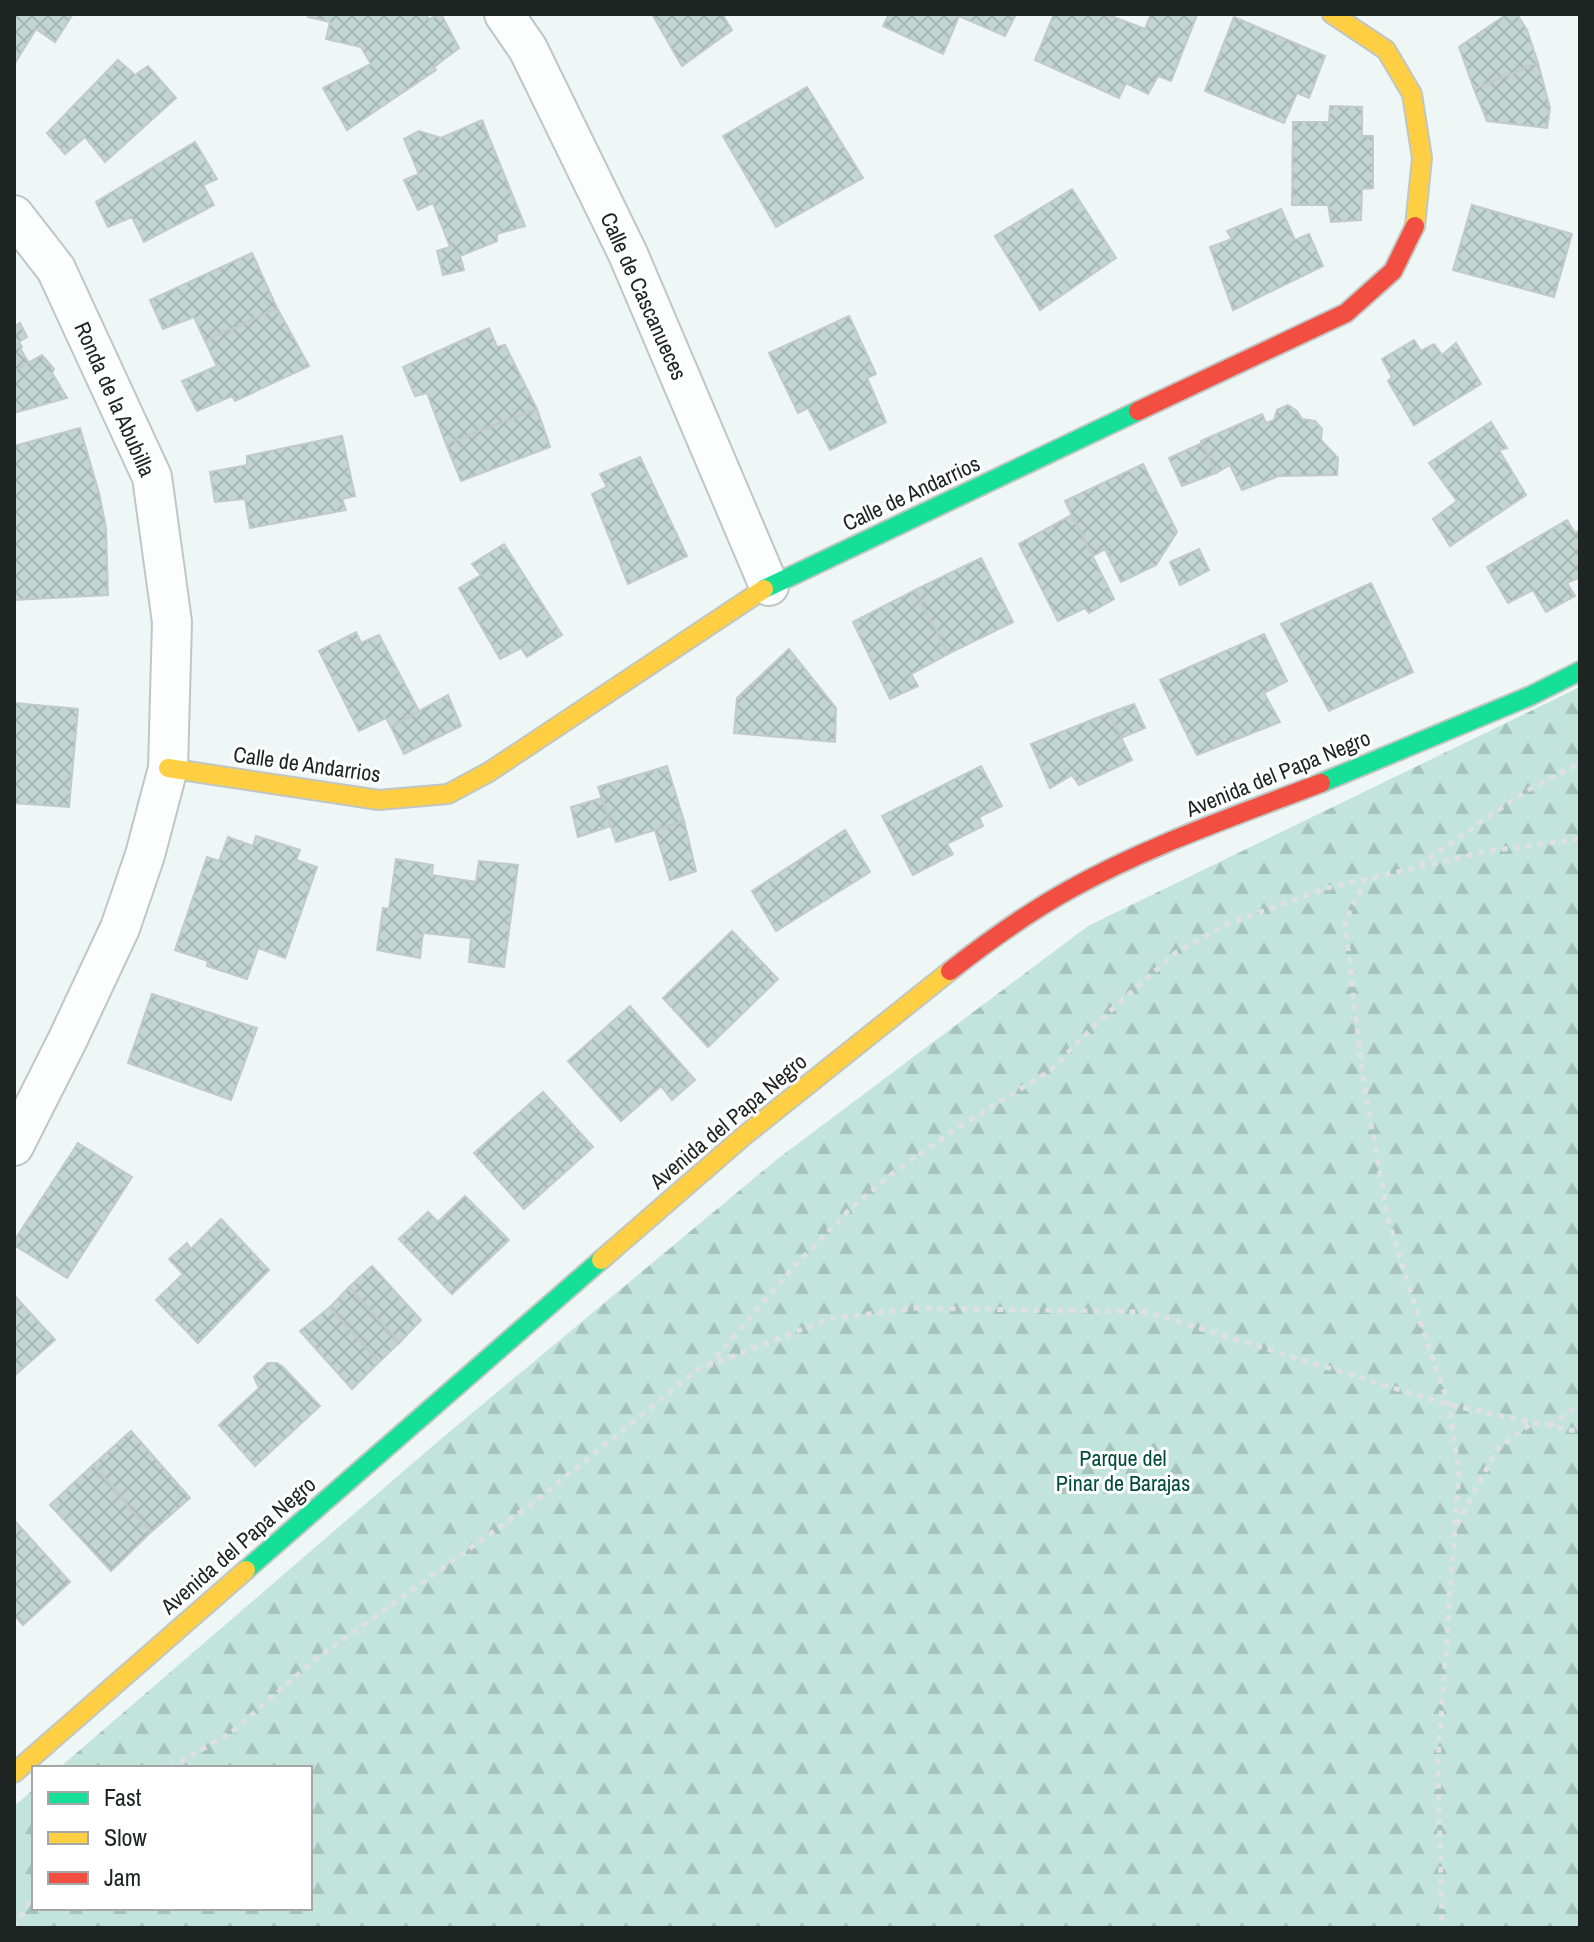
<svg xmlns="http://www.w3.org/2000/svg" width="1594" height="1942" font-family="'Archivo Narrow',sans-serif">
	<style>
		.forest { fill: url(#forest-firs) }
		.building { fill: url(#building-cross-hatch); stroke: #c3c9c8; stroke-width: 2 }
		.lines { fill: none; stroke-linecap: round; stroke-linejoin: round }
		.street-casing { stroke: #bfc6c4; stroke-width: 42 }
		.fast-casing { stroke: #bfc6c4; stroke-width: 22 }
		.slow-casing { stroke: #bfc6c4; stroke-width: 22 }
		.jam-casing { stroke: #bfc6c4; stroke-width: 22 }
		.path { stroke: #dee1e0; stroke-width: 5; stroke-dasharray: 6 6; stroke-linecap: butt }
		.street { stroke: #fcfefe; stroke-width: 38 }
		.fast { stroke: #16e098; stroke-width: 18 }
		.slow { stroke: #ffcf43; stroke-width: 18 }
		.jam { stroke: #f24e42; stroke-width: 18 }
		.labels { text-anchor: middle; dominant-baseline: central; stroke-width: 6; stroke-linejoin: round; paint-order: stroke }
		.street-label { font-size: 22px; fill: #1e2422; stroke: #fff }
		.park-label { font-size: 22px; fill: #004b3d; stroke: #fff }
	</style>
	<defs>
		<pattern id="forest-firs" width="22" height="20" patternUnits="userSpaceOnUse" patternTransform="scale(2)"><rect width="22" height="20" fill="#c2e4db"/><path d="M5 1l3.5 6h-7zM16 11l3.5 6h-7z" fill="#a6c3bc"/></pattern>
		<pattern id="building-cross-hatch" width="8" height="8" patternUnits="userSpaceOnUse" patternTransform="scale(2)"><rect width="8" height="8" fill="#c2d6d1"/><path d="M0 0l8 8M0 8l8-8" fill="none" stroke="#a6b8b3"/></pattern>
	</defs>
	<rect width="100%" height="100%" fill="#eef7f5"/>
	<!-- forest -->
	<path class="forest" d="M1580,687V1928H14V1806L34,1789V1908H310V1768H59L435,1444L776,1160L1088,926Z"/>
	<!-- building -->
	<g class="building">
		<path d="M14,14H73L55,42L36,29L15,63Z"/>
		<path d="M309,14H425L429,19L441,14L459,48L434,67L436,70L347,130L323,88L371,64L361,47L326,39L330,22L308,17Z"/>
		<path d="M652,14H722L732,30L682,66Z"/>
		<path d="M889,14H1016L1005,36L959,16L943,54L883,26Z"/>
		<path d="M1054,14H1106L1145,29L1151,14L1197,15L1171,81L1158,76L1148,94L1126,83L1119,98L1035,60Z"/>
		<path d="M1507,14H1517L1527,30L1538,63L1474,89L1459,47Z"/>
		<path d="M1234,17L1325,56L1309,98L1297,93L1284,123L1205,91Z"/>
		<path d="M118,60L135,75L148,66L176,98L105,162L85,137L65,154L47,133Z"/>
		<path d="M1538,63L1550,108L1547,128L1487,121L1474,89Z"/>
		<path d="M807,87L863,178L776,227L723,136Z"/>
		<path d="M1330,106L1362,107V136H1373V188L1362,189L1361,220L1331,222L1328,205H1292L1293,122H1329Z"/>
		<path d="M482,120L525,226L497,234V241L460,256L464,270L443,275L437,251L450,247L433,203L418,210L404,180L419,174L404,139L419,131L441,138Z"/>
		<path d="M195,142L217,179L203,185L214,205L144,242L132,217L108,227L96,202Z"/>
		<path d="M1072,189L1116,258L1040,310L995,236Z"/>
		<path d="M1472,205L1572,234L1554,297L1453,270Z"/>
		<path d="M1281,209L1295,240L1309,234L1323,266L1233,310L1210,247L1232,239L1227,231Z"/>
		<path d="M252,253L277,308L205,341L194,317L163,329L150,300Z"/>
		<path d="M277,308L309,366L235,401L232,396L197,411L182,381L217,366L205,341Z"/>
		<path d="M849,316L876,374L867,378L886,422L830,450L808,408L798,413L769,353Z"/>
		<path d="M20,323L27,337L19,342L22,347L20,348L29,363L14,371V327Z"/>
		<path d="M489,328L497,347L505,345L537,409L446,444L427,393L415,396L403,367Z"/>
		<path d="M1414,340L1421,351L1434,344L1442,355L1456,343L1481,384L1414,425L1388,381L1392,377L1382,359Z"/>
		<path d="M42,355L54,369L52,373L67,398L14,413V371Z"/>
		<path d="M1288,405L1297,411L1302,419L1315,421L1322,429L1321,440L1338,458L1337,475L1279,476L1242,490L1230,465L1216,473L1201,441L1262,414L1266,423L1274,420L1277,410Z"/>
		<path d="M537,409L550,447L461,481L446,444Z"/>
		<path d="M1491,422L1507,448L1499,450L1526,495L1450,546L1433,519L1457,501L1429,463Z"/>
		<path d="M80,428L99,493L106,528L108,595L14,600V446Z"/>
		<path d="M342,436L355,496L342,499L346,510L250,528L245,499L215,502L210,472L247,465V456Z"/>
		<path d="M1202,443L1216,473L1182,486L1169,458Z"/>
		<path d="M640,457L687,556L628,584L592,494L607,487L600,474Z"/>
		<path d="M1143,464L1177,532L1156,565L1121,582L1105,549L1093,556L1065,501Z"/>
		<path d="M1072,515L1114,599L1089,613L1085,608L1058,621L1019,544Z"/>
		<path d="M1567,520L1575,533L1580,530V577L1567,583L1575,596L1546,612L1533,590L1508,603L1487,567Z"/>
		<path d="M504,544L562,635L527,657L521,648L500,659L459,588L481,575L472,564Z"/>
		<path d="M1199,549L1209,570L1180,585L1170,562Z"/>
		<path d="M981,558L1013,622L948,654L915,590Z"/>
		<path d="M1371,583L1413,672L1329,711L1281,624Z"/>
		<path d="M915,590L948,654L911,674L918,686L890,699L853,622Z"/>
		<path d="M356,632L361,643L379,635L419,711L391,727L386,718L359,731L319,651Z"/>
		<path d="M1264,634L1287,681L1264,693L1280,722L1197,755L1160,680Z"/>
		<path d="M789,649L836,708L835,742L734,733L737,698Z"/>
		<path d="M448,695L461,726L404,754L391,727Z"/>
		<path d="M14,703L78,709L69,807L14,803Z"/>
		<path d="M1134,704L1145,728L1121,738L1109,713Z"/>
		<path d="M1109,713L1132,760L1079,785L1072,775L1050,788L1031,744Z"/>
		<path d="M667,766L684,821L616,842L598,787Z"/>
		<path d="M981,766L1002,806L979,817L983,826L947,844L953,854L913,875L882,816Z"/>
		<path d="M602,798L611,826L578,837L571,807Z"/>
		<path d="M684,821L696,871L670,880L655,830Z"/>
		<path d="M845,830L870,872L776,931L752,891Z"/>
		<path d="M256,836L300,850L296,860L317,867L285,958L258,948L247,979L207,966L208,961L175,950L207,857L219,861L228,837L253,846Z"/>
		<path d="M396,859L433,865L432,875L476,882L479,861L518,865L504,967L469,962L471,938L423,933L420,958L377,950L383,908L389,909Z"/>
		<path d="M732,931L778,979L708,1047L663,998Z"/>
		<path d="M152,994L257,1028L231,1100L128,1063Z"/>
		<path d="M630,1006L695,1080L672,1100L661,1086L621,1121L568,1061Z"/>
		<path d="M543,1092L593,1147L524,1209L474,1153Z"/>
		<path d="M78,1143L132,1177L67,1278L14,1245V1241Z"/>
		<path d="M465,1196L509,1240L452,1294L399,1239L428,1212L438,1222Z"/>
		<path d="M221,1219L269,1270L198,1343L156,1300L183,1274L169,1259L187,1243L191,1249Z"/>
		<path d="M372,1266L421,1320L399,1343L349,1287Z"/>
		<path d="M349,1287L399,1343L379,1362L330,1307Z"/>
		<path d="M14,1295L55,1340L14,1376Z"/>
		<path d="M330,1307L379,1362L352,1389L300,1331Z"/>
		<path d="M268,1363H277L283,1367L320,1406L255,1466L219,1425L259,1388L254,1377Z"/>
		<path d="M131,1431L190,1498L151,1532L93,1465Z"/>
		<path d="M93,1465L151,1532L111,1571L50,1505Z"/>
		<path d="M14,1520L70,1582L23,1625L14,1615Z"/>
	</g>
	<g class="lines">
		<!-- street casing -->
		<g class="street-casing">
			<g id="street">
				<path d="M504,14L528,49L628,254L769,586"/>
				<path d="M14,215L56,269L152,477L172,622L168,768L145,855L120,928L67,1041L14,1146"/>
			</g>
		</g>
		<!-- fast casing -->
		<g class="fast-casing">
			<g id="fast">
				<path d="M764,589L1138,411"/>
				<path d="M1321,783L1530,696L1580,671"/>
				<path d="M246,1570L601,1260"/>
			</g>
		</g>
		<!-- slow casing -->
		<g class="slow-casing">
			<g id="slow">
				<path d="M1332,14L1386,50L1412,94L1422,158L1415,226"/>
				<path d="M168,768L379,800L448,794L489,772L764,589"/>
				<path d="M601,1260L745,1135L950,971"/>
				<path d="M14,1773L246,1570"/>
			</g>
		</g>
		<!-- jam casing -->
		<g class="jam-casing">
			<g id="jam">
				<path d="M1138,411L1346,313L1393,271L1415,226"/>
				<path d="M950,971C987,942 1026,914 1067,891C1147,846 1235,816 1321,783"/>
			</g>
		</g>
		<!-- path -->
		<g class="path">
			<path d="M1419,865L1526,791L1580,763"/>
			<path d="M1366,878L1345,921L1362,1072L1388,1219L1418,1316L1449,1405L1459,1472L1438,1760L1442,1928"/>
			<path d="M708,1366L792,1269L848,1211L898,1169L967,1122L1051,1070L1098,1022L1175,953L1227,924L1327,888L1489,851L1580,839"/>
			<path d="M1550,1426L1580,1404"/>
			<path d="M1457,1525L1497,1449L1532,1423"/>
			<path d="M170,1768L233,1731L316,1659L533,1503L697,1370L829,1319L914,1308L1147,1312L1449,1405L1580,1432"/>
			<path d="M14,1928L34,1894"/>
		</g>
		<!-- street -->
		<use href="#street" class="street"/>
		<!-- fast -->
		<use href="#fast" class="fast"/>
		<!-- slow -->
		<use href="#slow" class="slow"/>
		<!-- jam -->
		<use href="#jam" class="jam"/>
	</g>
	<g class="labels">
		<!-- street labels -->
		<g class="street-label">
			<text transform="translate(644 296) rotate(66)">Calle de Cascanueces</text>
			<text transform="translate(115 399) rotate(66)">Ronda de la Abubilla</text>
			<text transform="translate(911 493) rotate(-25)">Calle de Andarrios</text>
			<text transform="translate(307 764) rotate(8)">Calle de Andarrios</text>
			<text transform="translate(1278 773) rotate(-22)">Avenida del Papa Negro</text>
			<text transform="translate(728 1121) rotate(-40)">Avenida del Papa Negro</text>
			<text transform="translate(238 1545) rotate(-41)">Avenida del Papa Negro</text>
		</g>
		<!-- park labels -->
		<g class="park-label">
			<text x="1123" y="1458">Parque del<tspan x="1123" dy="25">Pinar de Barajas</tspan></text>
		</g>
	</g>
	<!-- border -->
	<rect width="1594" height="1942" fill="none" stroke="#1e2422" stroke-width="32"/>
	<!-- legend -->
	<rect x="32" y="1766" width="280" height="144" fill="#ffffff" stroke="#a5a7a7" stroke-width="2"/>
	<rect x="48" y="1792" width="40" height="12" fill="#16e098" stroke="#a5a7a7" stroke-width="2"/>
	<text x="104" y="1806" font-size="24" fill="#1e2422">Fast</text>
	<rect x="48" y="1832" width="40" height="12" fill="#ffcf43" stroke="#a5a7a7" stroke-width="2"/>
	<text x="104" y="1846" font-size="24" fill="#1e2422">Slow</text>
	<rect x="48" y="1872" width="40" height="12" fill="#f24e42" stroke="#a5a7a7" stroke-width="2"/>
	<text x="104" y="1886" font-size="24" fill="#1e2422">Jam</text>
</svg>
